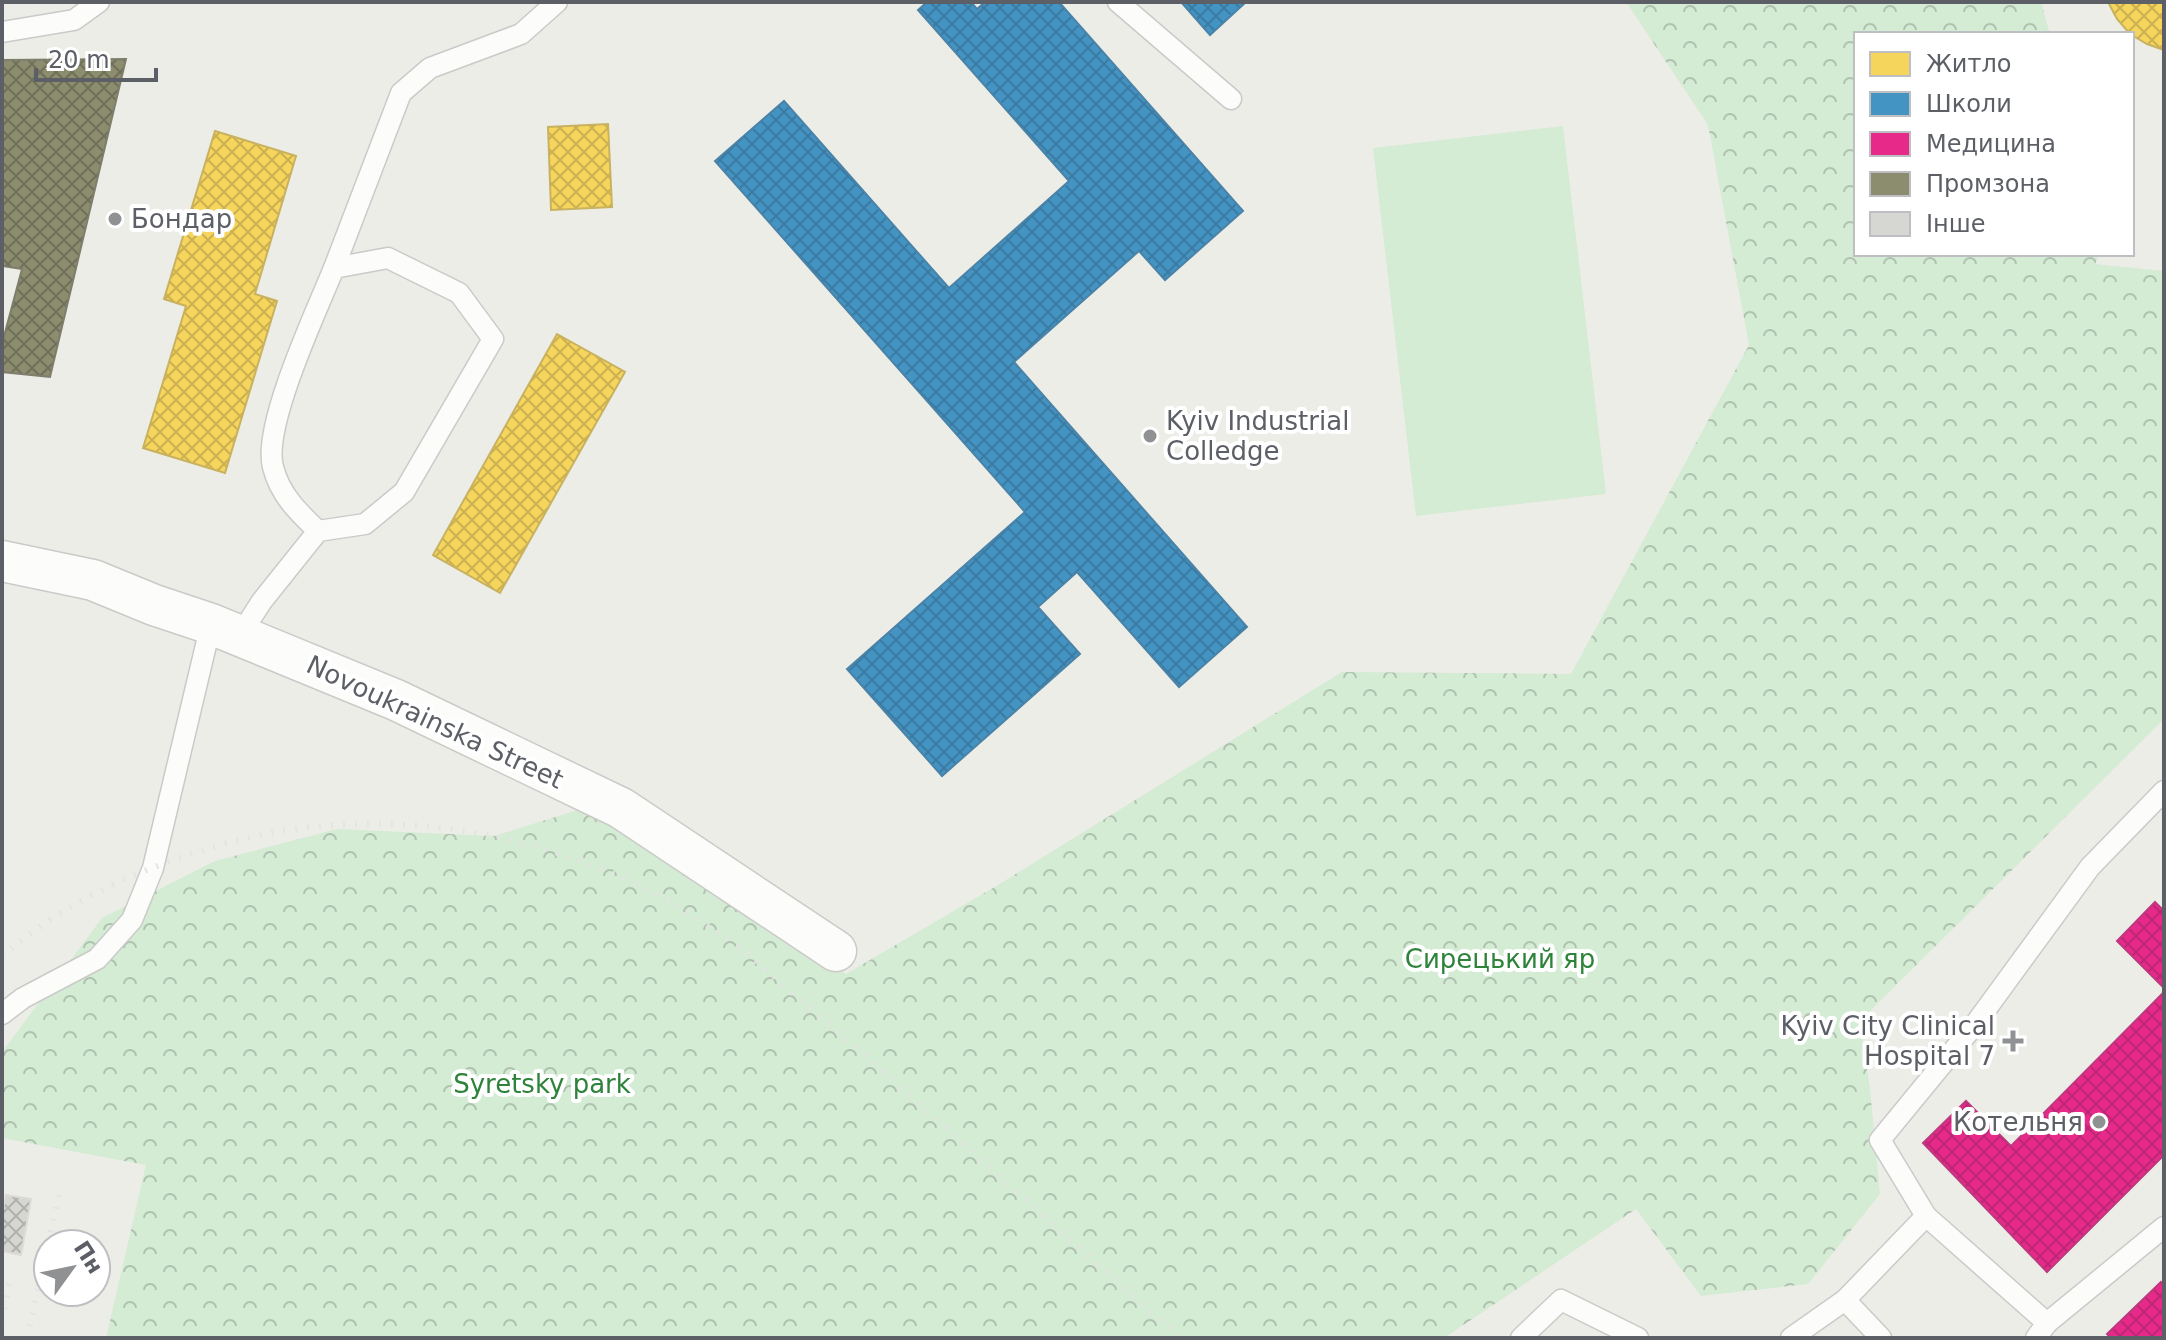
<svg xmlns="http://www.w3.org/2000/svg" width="2166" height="1340" font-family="'DejaVu Sans',sans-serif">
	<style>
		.green { fill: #d4ebd4 }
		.park { fill: url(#park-crowns) }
		.homes { fill: url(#homes-cross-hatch); stroke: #c8b25f; stroke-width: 2 }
		.schools { fill: url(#schools-cross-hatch); stroke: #4a83a7; stroke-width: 2 }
		.health { fill: url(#health-cross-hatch); stroke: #bd397f; stroke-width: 2 }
		.industry { fill: url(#industry-cross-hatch); stroke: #7e7e6c; stroke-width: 2 }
		.building { fill: url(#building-cross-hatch); stroke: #dcdbd6; stroke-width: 2 }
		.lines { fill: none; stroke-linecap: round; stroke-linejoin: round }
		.service-casing { stroke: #cacbc9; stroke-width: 23 }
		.minor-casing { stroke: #cacbc9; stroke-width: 43 }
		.service { stroke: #fcfcfb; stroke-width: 20 }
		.minor { stroke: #fcfcfb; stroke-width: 40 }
		.rail { stroke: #e4e4e4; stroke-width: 6; stroke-dasharray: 2 10; stroke-linecap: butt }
		.poi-dot { fill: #8f9193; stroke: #fff; stroke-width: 3 }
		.labels { text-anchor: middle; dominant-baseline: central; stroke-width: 8; stroke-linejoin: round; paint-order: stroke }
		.poi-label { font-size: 26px; fill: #5c5f66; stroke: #fff; text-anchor: start }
		.street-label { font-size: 26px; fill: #5c5f66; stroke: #fff }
		.park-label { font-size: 26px; fill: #2e833b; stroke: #fff }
	</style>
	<defs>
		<pattern id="park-crowns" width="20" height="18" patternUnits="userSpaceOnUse" patternTransform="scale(2)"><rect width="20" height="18" fill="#d4ebd4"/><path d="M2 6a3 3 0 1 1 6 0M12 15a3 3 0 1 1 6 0" fill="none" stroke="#afc2b0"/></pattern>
		<pattern id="homes-cross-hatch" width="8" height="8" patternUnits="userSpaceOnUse" patternTransform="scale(2)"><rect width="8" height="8" fill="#f6d55c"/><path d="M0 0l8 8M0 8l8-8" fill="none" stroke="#cab050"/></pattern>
		<pattern id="schools-cross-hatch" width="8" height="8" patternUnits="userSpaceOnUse" patternTransform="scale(2)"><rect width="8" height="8" fill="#4393c3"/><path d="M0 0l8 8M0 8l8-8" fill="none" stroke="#3b7ba2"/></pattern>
		<pattern id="health-cross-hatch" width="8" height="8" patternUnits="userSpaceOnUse" patternTransform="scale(2)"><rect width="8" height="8" fill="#e7298a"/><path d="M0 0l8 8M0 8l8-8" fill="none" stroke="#be2675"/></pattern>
		<pattern id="industry-cross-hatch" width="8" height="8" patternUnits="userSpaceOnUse" patternTransform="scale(2)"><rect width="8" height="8" fill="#8c8c6e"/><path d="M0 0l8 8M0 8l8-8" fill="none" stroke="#70705a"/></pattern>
		<pattern id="building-cross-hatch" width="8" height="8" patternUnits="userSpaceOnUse" patternTransform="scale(2)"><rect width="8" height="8" fill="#d6d6d2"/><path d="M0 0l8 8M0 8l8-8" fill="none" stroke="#b1b1ae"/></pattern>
	</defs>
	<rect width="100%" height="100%" fill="#edede7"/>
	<!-- green -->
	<path class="green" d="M1563,126L1606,494L1416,516L1373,148Z"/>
	<!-- park -->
	<path class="park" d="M1626,2H2041L2050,34H1856V254H2100L2095,264L2164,271V719L1860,1021L1870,1089L1880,1194L1808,1284L1701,1296L1636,1209L1444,1338H106L146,1165L2,1138V1052L102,918L215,861L337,829L494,836L587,807L846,974L998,885L1342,672L1571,674L1749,345L1708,125Z"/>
	<!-- homes -->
	<g class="homes">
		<path d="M2108,2H2164V50L2147,44L2130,34L2117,19Z"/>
		<path d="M608,124L612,207L551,210L548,127Z"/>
		<path d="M215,131L296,156L255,294L277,301L225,473L143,448L186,306L164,299Z"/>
		<path d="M557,334L625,372L500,593L433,555Z"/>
	</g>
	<!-- schools -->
	<g class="schools">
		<path d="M927,2H971L977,9L985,2H1059L1243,211L1165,280L1139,251L1014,362L1247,627L1179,687L1077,572L1038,607L1080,654L942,776L847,669L1025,512L715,161L784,101L949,288L1069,181L918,10Z"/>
		<path d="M1181,2H1246L1210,35Z"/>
	</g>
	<!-- health -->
	<g class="health">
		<path d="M2155,902L2164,911V988L2117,941Z"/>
		<path d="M2164,992V1155L2047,1272L1923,1143L1966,1101L2011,1146Z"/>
		<path d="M2161,1282L2164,1285V1338H2111L2107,1334Z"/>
	</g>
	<!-- industry -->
	<path class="industry" d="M126,59L50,377L2,372V344L22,269L2,266V60Z"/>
	<!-- building -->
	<path class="building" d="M6,1195L31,1199L21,1255L2,1251V1214Z"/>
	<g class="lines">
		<!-- service casing -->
		<g class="service-casing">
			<g id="service">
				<path d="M1118,2L1231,99"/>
				<path d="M2,32L74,20L99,2"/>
				<path d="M334,268L401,93L430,68L521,34L557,2"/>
				<path d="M240,635L262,601L318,531L365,524L404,492L493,339L459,293L388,258L334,268C317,310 262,426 273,467C280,495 298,512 318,531"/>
				<path d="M2,1014L23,998L97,959L132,920L153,868L211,624"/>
				<path d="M1845,1300L1881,1338"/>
				<path d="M2047,1323L2164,1227"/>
				<path d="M1521,1338L1561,1300L1638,1338"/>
				<path d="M1791,1338L1845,1300L1926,1216"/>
				<path d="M2036,1338L2047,1323L1926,1216L1880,1140L1976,1023L2090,867L2164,791"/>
			</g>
		</g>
		<!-- minor casing -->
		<g class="minor-casing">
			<path id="minor" d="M2,561L93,580L154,605L211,624L396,700L621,808L836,951"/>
		</g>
		<!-- service -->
		<use href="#service" class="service"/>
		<!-- minor -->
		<use href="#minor" class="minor"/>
		<!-- rail -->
		<g class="rail">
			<path d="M2,957C62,902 140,869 217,846C378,798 563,830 703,922C734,942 763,967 790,991C835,1029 878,1067 921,1106C1007,1183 1094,1261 1180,1338"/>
			<path d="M48,1244L59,1194"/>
			<path d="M2,1321L10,1281"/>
			<path d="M27,1338L48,1244"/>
		</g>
	</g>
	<!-- markers -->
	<g class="poi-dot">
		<circle cx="115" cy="219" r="8"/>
		<circle cx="1150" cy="436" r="8"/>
		<path d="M2009 1029h8v8h8v8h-8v8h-8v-8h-8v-8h8z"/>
		<circle cx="2099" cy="1122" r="8"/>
	</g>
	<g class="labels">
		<!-- poi labels -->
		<g class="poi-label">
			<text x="131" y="219">Бондар</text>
			<text x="1166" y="421">Kyiv Industrial<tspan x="1166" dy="30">Colledge</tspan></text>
			<text x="1995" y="1026" text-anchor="end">Kyiv City Clinical<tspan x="1995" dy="30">Hospital 7</tspan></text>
			<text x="2083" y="1122" text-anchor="end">Котельня</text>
		</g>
		<!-- street labels -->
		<g class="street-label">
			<text transform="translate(435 722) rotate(25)">Novoukrainska Street</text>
		</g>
		<!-- park labels -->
		<g class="park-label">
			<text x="1500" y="959">Сирецький яр</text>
			<text x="542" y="1084">Syretsky park</text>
		</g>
	</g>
	<!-- border -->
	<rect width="2166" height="1340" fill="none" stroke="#5c5f66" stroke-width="8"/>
	<!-- legend -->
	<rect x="1854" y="32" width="280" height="224" fill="#ffffff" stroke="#bebfc2" stroke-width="2"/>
	<rect x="1870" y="52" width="40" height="24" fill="#f6d55c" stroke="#bebfc2" stroke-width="2"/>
	<text x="1926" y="72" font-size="24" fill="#5c5f66">Житло</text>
	<rect x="1870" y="92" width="40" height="24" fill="#4393c3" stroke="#bebfc2" stroke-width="2"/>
	<text x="1926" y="112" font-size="24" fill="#5c5f66">Школи</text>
	<rect x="1870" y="132" width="40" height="24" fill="#e7298a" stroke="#bebfc2" stroke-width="2"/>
	<text x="1926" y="152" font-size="24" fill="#5c5f66">Медицина</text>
	<rect x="1870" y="172" width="40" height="24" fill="#8c8c6e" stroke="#bebfc2" stroke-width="2"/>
	<text x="1926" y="192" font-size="24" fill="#5c5f66">Промзона</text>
	<rect x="1870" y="212" width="40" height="24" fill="#d6d6d2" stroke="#bebfc2" stroke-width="2"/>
	<text x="1926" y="232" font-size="24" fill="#5c5f66">Інше</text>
	<!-- north arrow -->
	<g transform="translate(72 1268) rotate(57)"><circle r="38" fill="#ffffff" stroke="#bebfc2" stroke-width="2"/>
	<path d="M0-6L14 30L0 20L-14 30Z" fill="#8f9193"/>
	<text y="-12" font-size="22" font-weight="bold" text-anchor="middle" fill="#5c5f66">Пн</text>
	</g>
	<!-- scale -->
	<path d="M36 68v12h120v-12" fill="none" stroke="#5c5f66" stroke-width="4"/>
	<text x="48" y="68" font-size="24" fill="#5c5f66" stroke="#ffffff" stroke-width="6" paint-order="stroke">20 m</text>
</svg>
